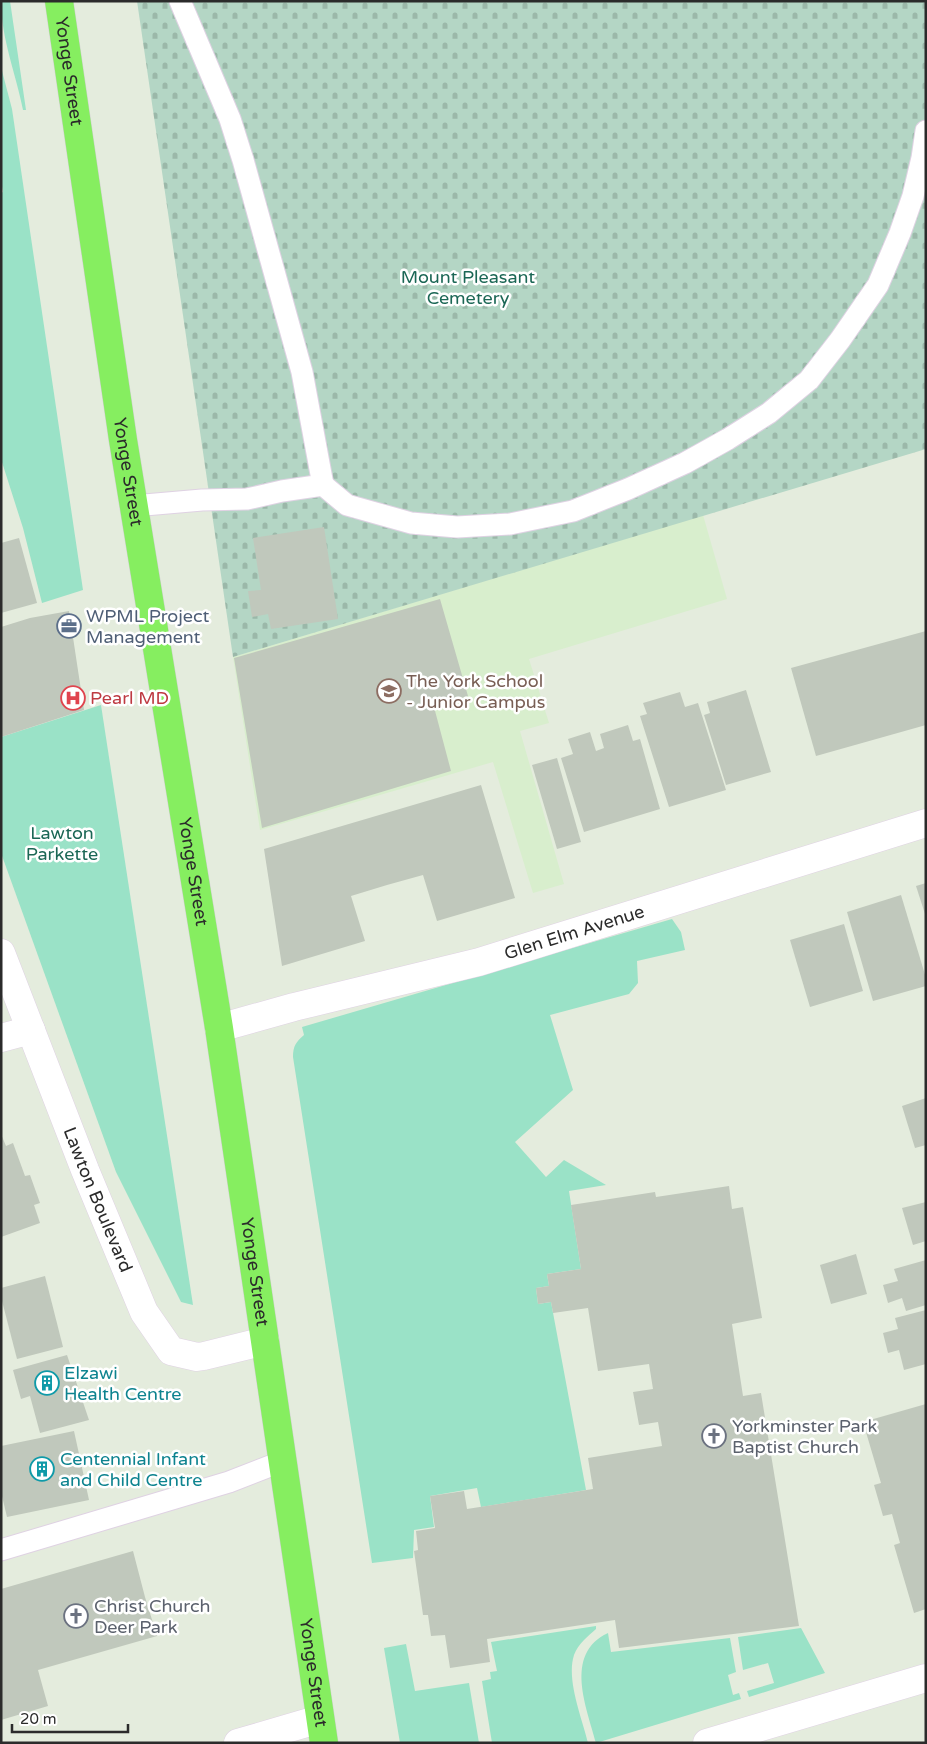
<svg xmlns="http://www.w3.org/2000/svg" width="927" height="1744" font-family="'Varela Round',sans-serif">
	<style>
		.education { fill: #d8eecd }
		.grass { fill: #9ae2c7 }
		.cemetery { fill: url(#cemetery-stones) }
		.building { fill: #c0c8bc }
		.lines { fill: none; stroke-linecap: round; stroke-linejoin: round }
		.service-casing { stroke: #dfd2e3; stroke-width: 23 }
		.minor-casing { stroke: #dfd2e3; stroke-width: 29 }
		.primary-casing { stroke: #d0d0d0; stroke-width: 29 }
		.service { stroke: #fff; stroke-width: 21 }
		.minor { stroke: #fff; stroke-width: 28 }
		.primary { stroke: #86ee60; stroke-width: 28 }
		.labels { text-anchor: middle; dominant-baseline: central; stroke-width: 5; stroke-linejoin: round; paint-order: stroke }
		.street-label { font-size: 18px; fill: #2b2b2b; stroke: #fff }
		.park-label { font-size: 18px; fill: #1b6755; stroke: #fff }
		.service-label { font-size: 18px; fill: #4e5e75; stroke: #fff; text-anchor: start }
		.education-label { font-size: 18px; fill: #785e54; stroke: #fff; text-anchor: start }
		.health-label { font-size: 18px; fill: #be3a42; stroke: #fff; text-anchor: start }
		.culture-label { font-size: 18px; fill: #0d838f; stroke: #fff; text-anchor: start }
		.worship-label { font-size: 18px; fill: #5b616d; stroke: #fff; text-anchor: start }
	</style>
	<defs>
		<pattern id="cemetery-stones" width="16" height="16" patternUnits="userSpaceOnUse" patternTransform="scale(1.25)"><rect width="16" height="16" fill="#b4d6c5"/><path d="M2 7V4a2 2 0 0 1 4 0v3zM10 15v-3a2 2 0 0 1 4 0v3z" fill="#9bb8a9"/></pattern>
	</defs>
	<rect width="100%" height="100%" fill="#e4ecdd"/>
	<!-- education -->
	<path class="education" d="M703,515L727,599L529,659L549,723L520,731L564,884L533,893L493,762L260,830L233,657Z"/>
	<!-- grass -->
	<g class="grass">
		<path d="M1,1H10L26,110H23C16,74 1,38 1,1Z"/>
		<path d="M1,67L12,109L83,590L42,603L23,528L1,459V193L3,192L1,181Z"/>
		<path d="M101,705L193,1305L181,1302L116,1172L1,853V737Z"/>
		<path d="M672,919L681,932L685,950L637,961L638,983L629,994L550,1015L573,1090L515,1142L546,1177L564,1160L606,1185L569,1191L581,1269L547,1274L549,1286L536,1288L538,1304L551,1302L586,1490L481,1507L477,1488L430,1496L434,1527L414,1530L413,1558L372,1563L293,1057C293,1046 296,1042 304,1035L302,1027Z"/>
		<path d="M596,1626V1629C588,1636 578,1644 574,1655C566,1680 582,1718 588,1743H492L482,1681L491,1679L490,1672L497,1671L491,1642Z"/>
		<path d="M801,1628L825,1673L749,1697L747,1691L774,1683L768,1663L743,1670L738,1637Z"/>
		<path d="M608,1633L611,1652L730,1638L736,1672L728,1675L733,1695L739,1693L741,1699L596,1743C587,1708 563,1654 608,1633Z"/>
		<path d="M406,1644L415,1691L469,1683L479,1743H400L384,1648Z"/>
	</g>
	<!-- cemetery -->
	<path class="cemetery" d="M137,1H926V449L233,657Z"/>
	<!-- building -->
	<g class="building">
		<path d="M324,527L338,619L271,629L268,614L252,617L248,591L261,590L253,538Z"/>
		<path d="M19,538L37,603L1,613V543Z"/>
		<path d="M440,599L468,696L434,707L451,771L262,828L234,658Z"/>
		<path d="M69,611L84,710L1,737V627L30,618Z"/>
		<path d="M926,631V725L816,756L791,668Z"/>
		<path d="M746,690L771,772L726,785L704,715L710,713L707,702Z"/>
		<path d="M680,692L685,707L698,703L726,790L669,807L640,716L647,714L643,703Z"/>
		<path d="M628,725L633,741L640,739L660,809L584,832L561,758L573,754L568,739L590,732L596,751L604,748L600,734Z"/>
		<path d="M557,758L581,842L557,849L532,765Z"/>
		<path d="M481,785L515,898L437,921L423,875L387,885L351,896L365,941L282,966L264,849Z"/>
		<path d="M926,883V914H925L916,886Z"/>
		<path d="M901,895L926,978V986L873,1001L847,912Z"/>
		<path d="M844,924L863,991L810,1007L790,940Z"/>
		<path d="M926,1098V1145L915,1148L902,1106Z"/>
		<path d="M1,1134L6,1146L13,1143L25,1176L30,1175L40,1203L34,1205L40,1223L1,1237Z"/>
		<path d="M729,1186L732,1209L743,1207L762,1318L732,1324L743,1396L761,1393L799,1626L619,1648L615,1620L487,1639L490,1662L450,1668L445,1635L431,1636L428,1615H423L414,1551L418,1550L416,1531L435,1528L430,1496L464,1491L467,1509L593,1489L588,1458L662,1446L658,1422L639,1425L633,1392L653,1389L649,1364L598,1371L588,1308L553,1313L551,1302L538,1304L536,1288L549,1286L547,1274L581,1269L571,1205L655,1192L656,1197Z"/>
		<path d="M926,1202V1241L913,1245L902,1208Z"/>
		<path d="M856,1254L867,1294L831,1304L820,1265Z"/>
		<path d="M926,1260V1305L906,1311L902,1298L888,1303L883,1285L898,1281L894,1269Z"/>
		<path d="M45,1276L63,1347L17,1359L1,1297V1288Z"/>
		<path d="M926,1310V1364L904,1370L899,1350L888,1353L883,1333L898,1329L895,1318Z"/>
		<path d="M67,1355L89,1420L40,1433L30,1396L21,1399L13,1370Z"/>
		<path d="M926,1404V1609L914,1613L894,1545L900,1543L892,1514L883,1516L874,1485L881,1483L863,1422Z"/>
		<path d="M74,1431L89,1500L7,1517L1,1492V1446Z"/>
		<path d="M133,1551L145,1597L157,1636L38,1670L48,1706L1,1720V1589Z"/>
	</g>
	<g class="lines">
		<!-- service casing -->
		<g class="service-casing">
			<g id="service">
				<path d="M323,485L347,505L411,523L457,527L510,524L573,511L628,489L685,463L728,439L769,413L809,380L840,340L878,285L900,233L913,196L922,158L926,131"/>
				<path d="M133,506L202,500L247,499L282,491L323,485L302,372L243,160L230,119L180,1"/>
				<path d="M1,1550L229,1482L283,1461"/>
			</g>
		</g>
		<!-- minor casing -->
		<g class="minor-casing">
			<g id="minor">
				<path id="s1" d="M1,953L85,1170L144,1312L171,1351L197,1357L204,1356L265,1341"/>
				<path id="s2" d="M219,1028L294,1007L479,962L926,823"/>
				<path d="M1,1038L31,1030"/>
				<path d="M238,1743L320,1719"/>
				<path d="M707,1743L926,1678"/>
			</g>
		</g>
		<!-- primary casing -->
		<g class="primary-casing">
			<g id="primary">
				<path id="s3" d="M59,1L123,440L219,1028L324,1743"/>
			</g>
		</g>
		<!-- service -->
		<use href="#service" class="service"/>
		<!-- minor -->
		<use href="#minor" class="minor"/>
		<!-- primary -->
		<use href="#primary" class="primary"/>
	</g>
	<!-- icons -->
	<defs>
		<g id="office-ring" transform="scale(1.25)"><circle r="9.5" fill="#fff" stroke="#5c6f8a" stroke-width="1.5"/><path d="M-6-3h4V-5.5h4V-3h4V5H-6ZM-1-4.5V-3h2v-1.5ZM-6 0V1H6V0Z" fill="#5c6f8a"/></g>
		<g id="school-ring" transform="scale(1.25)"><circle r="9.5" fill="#fff" stroke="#8d6e63" stroke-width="1.5"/><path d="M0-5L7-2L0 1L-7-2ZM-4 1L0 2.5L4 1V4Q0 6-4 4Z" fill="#8d6e63"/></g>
		<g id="hospital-ring" transform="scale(1.25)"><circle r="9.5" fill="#fff" stroke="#e0444e" stroke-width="1.5"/><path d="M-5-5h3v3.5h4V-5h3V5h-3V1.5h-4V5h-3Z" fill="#e0444e"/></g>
		<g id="building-ring" transform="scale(1.25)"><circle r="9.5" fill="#fff" stroke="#0f9aa8" stroke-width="1.5"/><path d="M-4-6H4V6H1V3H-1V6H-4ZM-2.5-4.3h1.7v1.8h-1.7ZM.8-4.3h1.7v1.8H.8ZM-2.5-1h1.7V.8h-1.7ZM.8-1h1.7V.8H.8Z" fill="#0f9aa8"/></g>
		<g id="church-ring" transform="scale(1.25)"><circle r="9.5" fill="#fff" stroke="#6b7280" stroke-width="1.5"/><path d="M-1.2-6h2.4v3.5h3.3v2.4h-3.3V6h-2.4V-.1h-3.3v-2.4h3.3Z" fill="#6b7280"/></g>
	</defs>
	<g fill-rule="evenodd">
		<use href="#office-ring" x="69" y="626"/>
		<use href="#school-ring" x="389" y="691"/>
		<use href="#hospital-ring" x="73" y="698"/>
		<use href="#building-ring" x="47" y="1383"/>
		<use href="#church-ring" x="714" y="1436"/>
		<use href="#building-ring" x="42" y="1469"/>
		<use href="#church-ring" x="76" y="1616"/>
	</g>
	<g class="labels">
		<!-- street labels -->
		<g class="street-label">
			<text stroke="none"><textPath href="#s3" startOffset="71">Yonge Street</textPath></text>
			<text stroke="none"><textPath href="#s3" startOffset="476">Yonge Street</textPath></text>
			<text stroke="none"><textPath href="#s3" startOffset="881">Yonge Street</textPath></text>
			<text stroke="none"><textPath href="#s2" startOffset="368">Glen Elm Avenue</textPath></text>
			<text stroke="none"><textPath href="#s1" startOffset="265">Lawton Boulevard</textPath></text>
			<text stroke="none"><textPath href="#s3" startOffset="1286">Yonge Street</textPath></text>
			<text stroke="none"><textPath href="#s3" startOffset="1691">Yonge Street</textPath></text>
		</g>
		<!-- park labels -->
		<g class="park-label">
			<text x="468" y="277">Mount Pleasant<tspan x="468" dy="21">Cemetery</tspan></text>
			<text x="62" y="833">Lawton<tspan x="62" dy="21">Parkette</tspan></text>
		</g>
		<!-- service labels -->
		<g class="service-label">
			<text x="86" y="616">WPML Project<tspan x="86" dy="21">Management</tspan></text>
		</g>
		<!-- education labels -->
		<g class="education-label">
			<text x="406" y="681">The York School<tspan x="406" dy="21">- Junior Campus</tspan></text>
		</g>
		<!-- health labels -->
		<g class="health-label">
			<text x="90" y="698">Pearl MD</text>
		</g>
		<!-- culture labels -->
		<g class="culture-label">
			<text x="64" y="1373">Elzawi<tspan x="64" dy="21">Health Centre</tspan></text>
			<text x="60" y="1459">Centennial Infant<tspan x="60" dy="21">and Child Centre</tspan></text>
		</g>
		<!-- worship labels -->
		<g class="worship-label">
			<text x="732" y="1426">Yorkminster Park<tspan x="732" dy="21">Baptist Church</tspan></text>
			<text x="94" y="1606">Christ Church<tspan x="94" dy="21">Deer Park</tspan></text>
		</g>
	</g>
	<!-- border -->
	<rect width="927" height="1744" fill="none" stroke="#2b2b2b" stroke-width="5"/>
	<!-- scale -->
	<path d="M12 1724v8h116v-8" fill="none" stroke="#2b2b2b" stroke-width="2.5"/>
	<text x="20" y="1724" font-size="15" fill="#2b2b2b" stroke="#ffffff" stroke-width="4" paint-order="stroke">20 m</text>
</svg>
